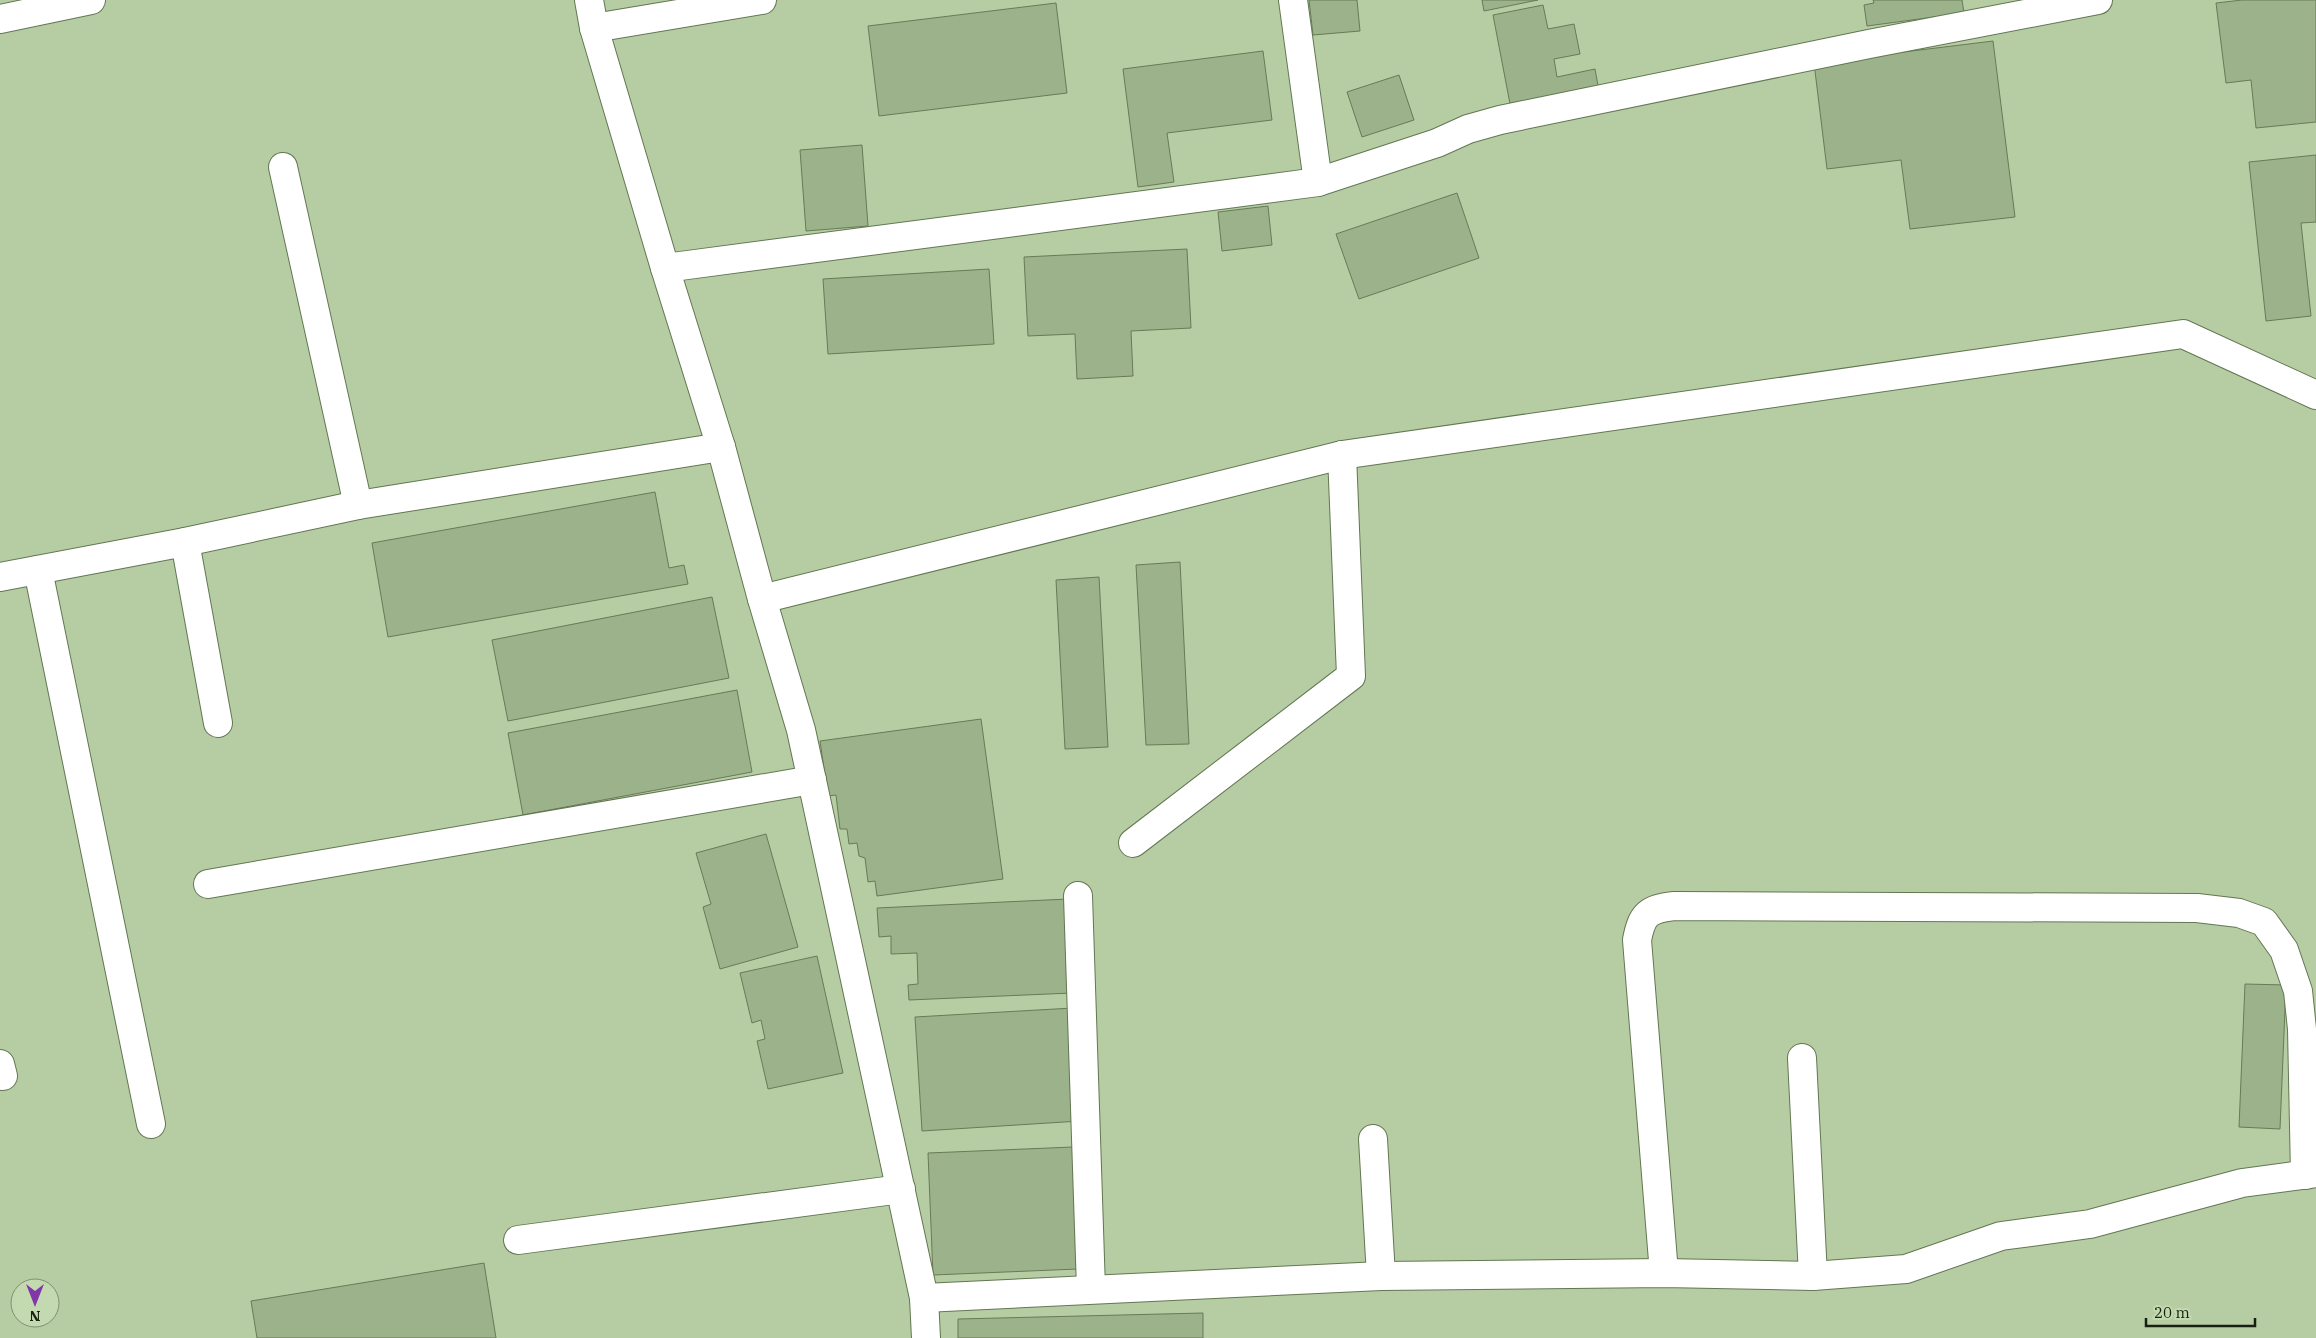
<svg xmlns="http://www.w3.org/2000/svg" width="2316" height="1338" font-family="'IBM Plex Serif',serif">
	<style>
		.building { fill: #9bb28a; stroke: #677b56 }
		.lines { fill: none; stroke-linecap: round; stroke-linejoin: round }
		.minor-casing { stroke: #627752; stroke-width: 30 }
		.minor { stroke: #fff; stroke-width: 28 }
	</style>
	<rect width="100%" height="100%" fill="#b6cda4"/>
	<!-- building -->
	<g class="building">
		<path d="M1309,0H1357L1360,31L1313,35Z"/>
		<path d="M1482,0H1538L1484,11Z"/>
		<path d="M1873,0H1962L1964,13L1867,26L1864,5L1874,3Z"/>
		<path d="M2242,0H2316V122L2256,128L2251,80L2226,83L2216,3Z"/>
		<path d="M1056,3L1067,93L879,116L868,26Z"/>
		<path d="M1543,5L1548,29L1574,24L1580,54L1554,59L1557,77L1595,69L1599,91L1511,109L1493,15Z"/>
		<path d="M1993,41L2015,217L1910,229L1901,160L1827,169L1814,63Z"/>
		<path d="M1263,51L1272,120L1167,133L1174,182L1138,187L1123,69Z"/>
		<path d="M1399,75L1414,120L1362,137L1347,92Z"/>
		<path d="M862,145L868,226L806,231L800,150Z"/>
		<path d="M2316,155V222L2301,223L2311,316L2266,321L2249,162Z"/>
		<path d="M1457,193L1479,258L1359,299L1336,234Z"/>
		<path d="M1268,206L1272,245L1222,251L1218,212Z"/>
		<path d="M1187,249L1191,328L1131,331L1133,376L1077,379L1075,334L1028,336L1024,257Z"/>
		<path d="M989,269L994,344L828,354L823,279Z"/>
		<path d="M655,492L669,568L684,565L688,584L388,637L372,543Z"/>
		<path d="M1180,562L1189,744L1146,745L1136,565Z"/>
		<path d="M1099,577L1108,747L1065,749L1056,580Z"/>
		<path d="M712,597L729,678L508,721L492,640Z"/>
		<path d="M737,690L752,772L523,815L508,733Z"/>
		<path d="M981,719L1003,879L877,896L875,881L868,882L865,858L859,856L857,843L849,844L847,829H840L836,795L828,796L820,741Z"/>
		<path d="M766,834L798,947L720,969L703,907L711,904L696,853Z"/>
		<path d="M1068,899L1072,993L909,1000L908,985L918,984L917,953L891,954V936L879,937L877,908Z"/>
		<path d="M817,956L843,1073L768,1089L757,1041L765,1039L761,1020L752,1023L740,973Z"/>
		<path d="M2245,984L2286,985L2280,1129L2239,1127Z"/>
		<path d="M1073,1008L1080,1121L922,1131L915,1017Z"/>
		<path d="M1073,1147L1078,1269L933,1275L928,1153Z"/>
		<path d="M484,1263L496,1338H257L251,1301Z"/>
		<path d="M1203,1313V1338H958V1319Z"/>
	</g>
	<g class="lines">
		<!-- minor casing -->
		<g class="minor-casing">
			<g id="minor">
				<path d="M589,0L594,28L665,268L721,447L762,599L801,730L924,1298L926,1338"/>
				<path d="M1293,0L1318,182"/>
				<path d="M0,19L91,0"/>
				<path d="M594,28L762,0"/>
				<path d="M283,167L358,505"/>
				<path d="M665,268L1318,182L1437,143L1468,129L1500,120L1869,44L2098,0"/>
				<path d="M185,542L218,723"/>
				<path d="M38,570L151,1124"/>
				<path d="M0,577L185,542L358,505L721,447"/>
				<path d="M762,599L1342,455L2183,334L2316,395"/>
				<path d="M1133,843L1351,676L1342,455"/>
				<path d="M208,884L812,780"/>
				<path d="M1078,896L1091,1289"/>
				<path d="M1802,1058L1813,1276"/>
				<path d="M0,1064L3,1076"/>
				<path d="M1373,1139L1381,1276"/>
				<path d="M518,1240L901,1189"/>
				<path d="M1664,1273L1637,940C1642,914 1648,909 1674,906L2197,908L2239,913L2264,922L2284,950L2298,991L2302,1029L2305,1175"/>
				<path d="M924,1298L1381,1276L1664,1273L1813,1276L1906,1269L2001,1236L2090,1224L2242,1183L2316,1173"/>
			</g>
		</g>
		<!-- minor -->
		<use href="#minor" class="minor"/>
	</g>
	<!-- north arrow -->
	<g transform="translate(35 1303) rotate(180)"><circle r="24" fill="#c3dab1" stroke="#7f9071"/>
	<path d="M0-4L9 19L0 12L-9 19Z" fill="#8237a9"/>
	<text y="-8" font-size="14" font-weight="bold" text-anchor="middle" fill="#182011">N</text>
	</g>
	<!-- scale -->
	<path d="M2146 1318v8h109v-8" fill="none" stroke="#182011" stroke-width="2.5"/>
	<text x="2154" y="1318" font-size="15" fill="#182011" stroke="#c3dab1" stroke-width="4" paint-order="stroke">20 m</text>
</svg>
